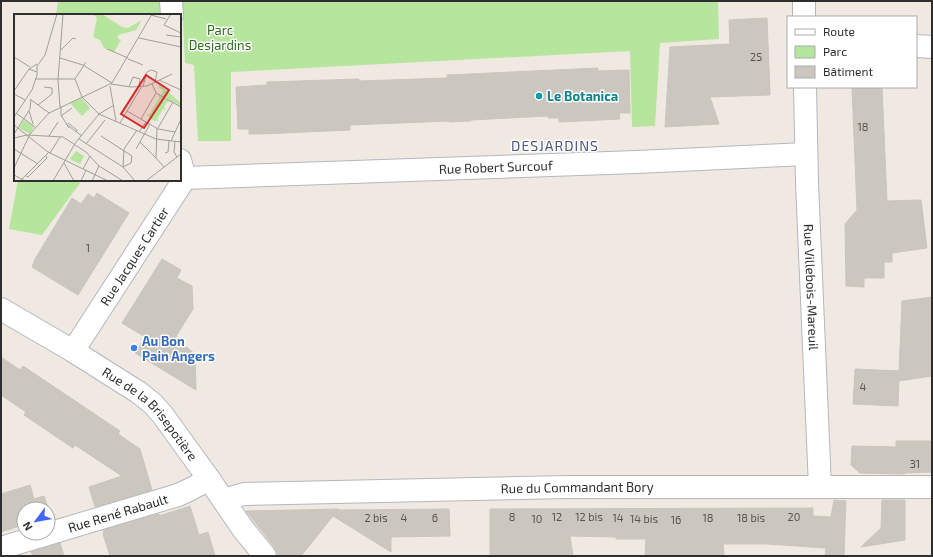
<svg xmlns="http://www.w3.org/2000/svg" width="933" height="557" font-family="'Exo 2',sans-serif">
	<style>
		.green { fill: #b6e59e }
		.building { fill: #cbc7bf; stroke: #cbc5ba }
		.lines { fill: none; stroke-linecap: round; stroke-linejoin: round }
		.minor-casing { stroke: #b4b7c1; stroke-width: 24 }
		.minor { stroke: #fff; stroke-width: 22 }
		.culture-dot { fill: #0f9aa8; stroke: #fff; stroke-width: 1.5 }
		.shop-dot { fill: #3f7fe0; stroke: #fff; stroke-width: 1.5 }
		.labels { text-anchor: middle; dominant-baseline: central; stroke-width: 3; stroke-linejoin: round; paint-order: stroke }
		.number-label { font-size: 11px; fill: #555452 }
		.park-label { font-size: 13px; fill: #2c6e1b; stroke: #fff }
		.culture-label { font-size: 13px; font-weight: bold; fill: #0d838f; stroke: #fff; text-anchor: start }
		.street-label { font-size: 13px; fill: #2e2e2e; stroke: #fff }
		.shop-label { font-size: 13px; font-weight: bold; fill: #366cbe; stroke: #fff; text-anchor: start }
		.neighbourhood-label { font-size: 14px; letter-spacing: 1px; fill: #4d5680; stroke: #fff }
		.inset-road { fill: none; stroke: #a29e99; stroke-width: 1 }
		.view { fill: #d62828; fill-opacity: 0.15; stroke: #d62828; stroke-width: 2 }
		.inset-edge { fill: none; stroke: #2e2e2e; stroke-width: 2 }
	</style>
	<rect width="100%" height="100%" fill="#efe9e1"/>
	<!-- green -->
	<g class="green">
		<path d="M58,1H161V15H56Z"/>
		<path d="M182,1H718L719,39L660,43L655,126L632,127L630,51L231,72V141H198L194,65L185,63Z"/>
		<path d="M18,180H77L80,183L42,235L9,229Z"/>
	</g>
	<!-- building -->
	<g class="building">
		<path d="M767,18L770,95L710,97L719,124L665,127L670,47L730,44L729,20Z"/>
		<path d="M598,68V71L629,70L630,113H619L620,119L559,122V118H548V116L471,120V121L449,122V121L350,125V130L261,134H249V129H238L236,87L267,85V82L359,79V81L447,78V75Z"/>
		<path d="M852,87H882L887,201L921,200L927,248L892,253V262H884V278H864V287L846,286L845,224L857,210Z"/>
		<path d="M97,193L129,213L78,295L32,267L35,259L72,198L81,204L88,194L94,198Z"/>
		<path d="M162,259L181,270L177,278L192,286L193,309L175,338L195,354L196,390L135,353L145,337L122,323Z"/>
		<path d="M932,297V376L899,381L898,406L853,404L855,369L899,371L902,301Z"/>
		<path d="M1,357L20,370L23,366L120,431L118,434L140,449L152,490L95,507L89,487L122,476L75,445L73,448L24,415L26,412L1,395Z"/>
		<path d="M896,441H932V472L905,473V474L860,473L851,465L852,446L896,447Z"/>
		<path d="M30,485L34,499L44,496L52,520L48,521V509H24V527L23,525L1,532V494Z"/>
		<path d="M834,500L846,501L844,556H825L826,548L767,544H723L724,556H645L646,539H616V537L570,536L573,556H490V509L813,508V516L831,517Z"/>
		<path d="M882,500H905V540L861,547L881,528Z"/>
		<path d="M190,506L199,535L208,532L215,556H110L103,534L104,533L103,530L159,514V516Z"/>
		<path d="M339,509L338,510L449,509L450,536L391,537V552L333,516L301,556H279L275,548L246,511Z"/>
		<path d="M60,543L64,556H33L31,552Z"/>
	</g>
	<g class="lines">
		<!-- minor casing -->
		<g class="minor-casing">
			<g id="minor">
				<path d="M171,1L172,15"/>
				<path d="M804,1V17"/>
				<path d="M916,46L932,47"/>
				<path id="s1" d="M805,87L807,183L820,487"/>
				<path id="s2" d="M185,178L637,162L806,154"/>
				<path id="s3" d="M1,309L73,351L138,392L152,403L162,414L209,479L243,529L265,556"/>
				<path id="s4" d="M73,351L185,178L180,160"/>
				<path id="s5" d="M223,500L244,494L568,487H932"/>
				<path id="s6" d="M1,548L178,495L191,489L209,479"/>
			</g>
		</g>
		<!-- minor -->
		<use href="#minor" class="minor"/>
	</g>
	<!-- markers -->
	<circle class="culture-dot" cx="539" cy="96" r="4"/>
	<circle class="shop-dot" cx="134" cy="348" r="4"/>
	<g class="labels">
		<!-- number labels -->
		<g class="number-label">
			<text x="756" y="56">25</text>
			<text x="863" y="126">18</text>
			<text x="88" y="247">1</text>
			<text x="863" y="386">4</text>
			<text x="915" y="463">31</text>
			<text x="512" y="516">8</text>
			<text x="557" y="516">12</text>
			<text x="589" y="516">12 bis</text>
			<text x="794" y="516">20</text>
			<text x="376" y="517">2 bis</text>
			<text x="404" y="517">4</text>
			<text x="435" y="517">6</text>
			<text x="618" y="517">14</text>
			<text x="708" y="517">18</text>
			<text x="751" y="517">18 bis</text>
			<text x="537" y="518">10</text>
			<text x="644" y="518">14 bis</text>
			<text x="676" y="519">16</text>
		</g>
		<!-- park labels -->
		<g class="park-label">
			<text x="220" y="30">Parc<tspan x="220" dy="15">Desjardins</tspan></text>
		</g>
		<!-- culture labels -->
		<g class="culture-label">
			<text x="547" y="96">Le Botanica</text>
		</g>
		<!-- street labels -->
		<g class="street-label">
			<text stroke="none"><textPath href="#s2" startOffset="311">Rue Robert Surcouf</textPath></text>
			<text stroke="none"><textPath href="#s4" startOffset="113">Rue Jacques Cartier</textPath></text>
			<text stroke="none"><textPath href="#s1" startOffset="200">Rue Villebois-Mareuil</textPath></text>
			<text stroke="none"><textPath href="#s3" startOffset="184">Rue de la Brisepotière</textPath></text>
			<text stroke="none"><textPath href="#s5" startOffset="355">Rue du Commandant Bory</textPath></text>
			<text stroke="none"><textPath href="#s6" startOffset="122">Rue René Rabault</textPath></text>
		</g>
		<!-- shop labels -->
		<g class="shop-label">
			<text x="142" y="341">Au Bon<tspan x="142" dy="15">Pain Angers</tspan></text>
		</g>
		<!-- neighbourhood labels -->
		<g class="neighbourhood-label">
			<text x="555" y="145">DESJARDINS</text>
		</g>
	</g>
	<!-- overview -->
	<g transform="translate(14 14)">
		<rect width="167" height="167" fill="#efe9e1"/>
		<path d="M79,0H88L108,13L114,14L128,6L122,16L104,21V25L107,26L100,38L90,34L86,26L79,23L83,4ZM145,70L167,89V92L147,81L149,76L145,74ZM144,80L157,88H153L150,93L152,96L149,95L143,105L145,108L142,106L141,108L132,100H136L145,84ZM68,84L76,94L68,102L56,89ZM10,106L20,113L16,120L5,114ZM62,137L70,142L66,150L56,145Z" fill="#b6e59e"/>
		<path class="inset-road" d="M157,0L150,11L167,19M137,1L152,5M152,21L167,23M125,24L167,33M93,35L114,44M47,36L59,24L62,25M0,43L16,53M46,44L69,51L98,69M114,45L129,51M23,58L15,55L23,50M22,65H61M61,65L68,83L85,100L142,125L167,128M61,65L72,48M145,66L167,76M97,70L117,73L133,72L158,60M138,70L142,79L167,93M96,72L102,107M129,72L133,58L137,56L143,58L141,68M115,73L119,63L126,65L125,72M0,77L15,55M0,80L11,86M16,85L35,99M24,91L38,80V74L30,73M47,92V101L55,114M46,93L44,66L49,0M15,97L19,110M113,97L144,115L161,118M2,99L21,113M47,102L58,94M0,103L18,76L23,61V52L31,41L43,0M127,105L142,79M54,109L63,116L62,118M106,109L128,72M52,110L68,122M0,111L34,138L94,167M143,114L142,144L150,153M144,114L159,88M125,118L132,108M0,120L16,95L17,86M35,122L44,108M87,122L118,142L117,149L109,153M0,124L13,121L49,123L72,138L85,152L109,167M65,125L109,153L121,167M157,127L167,105M161,127L160,138L163,143M126,128L142,144M72,130L91,106M0,135L24,150M122,135L136,110M36,139L46,123M151,139L154,138L155,127M50,149L60,167M109,153L110,135L123,116M0,154L16,120L35,99L98,69L138,0M69,155L76,142M0,161L11,167M12,162L14,163L33,144L32,142M8,165L35,138M39,167L62,128L85,100L100,91M67,167L72,156M78,167L85,152M132,167L167,140"/>
		<path class="view" d="M132,61L155,76L130,114L107,100Z"/>
		<rect width="167" height="167" class="inset-edge"/>
	</g>
	<!-- border -->
	<rect width="933" height="557" fill="none" stroke="#2e2e2e" stroke-width="4"/>
	<!-- legend -->
	<rect x="787" y="16" width="130" height="72" fill="#ffffff" stroke="#ababab"/>
	<rect x="795" y="29" width="20" height="6" fill="#ffffff" stroke="#ababab"/>
	<text x="823" y="36" font-size="12" fill="#2e2e2e">Route</text>
	<rect x="795" y="46" width="20" height="12" fill="#b6e59e" stroke="#ababab"/>
	<text x="823" y="56" font-size="12" fill="#2e2e2e">Parc</text>
	<rect x="795" y="66" width="20" height="12" fill="#cbc7bf" stroke="#ababab"/>
	<text x="823" y="76" font-size="12" fill="#2e2e2e">Bâtiment</text>
	<!-- north arrow -->
	<g transform="translate(36 521) rotate(238)"><circle r="19" fill="#ffffff" stroke="#ababab"/>
	<path d="M0-3L7 15L0 10L-7 15Z" fill="#4264fb"/>
	<text y="-6" font-size="11" font-weight="bold" text-anchor="middle" fill="#2e2e2e">N</text>
	</g>
</svg>
